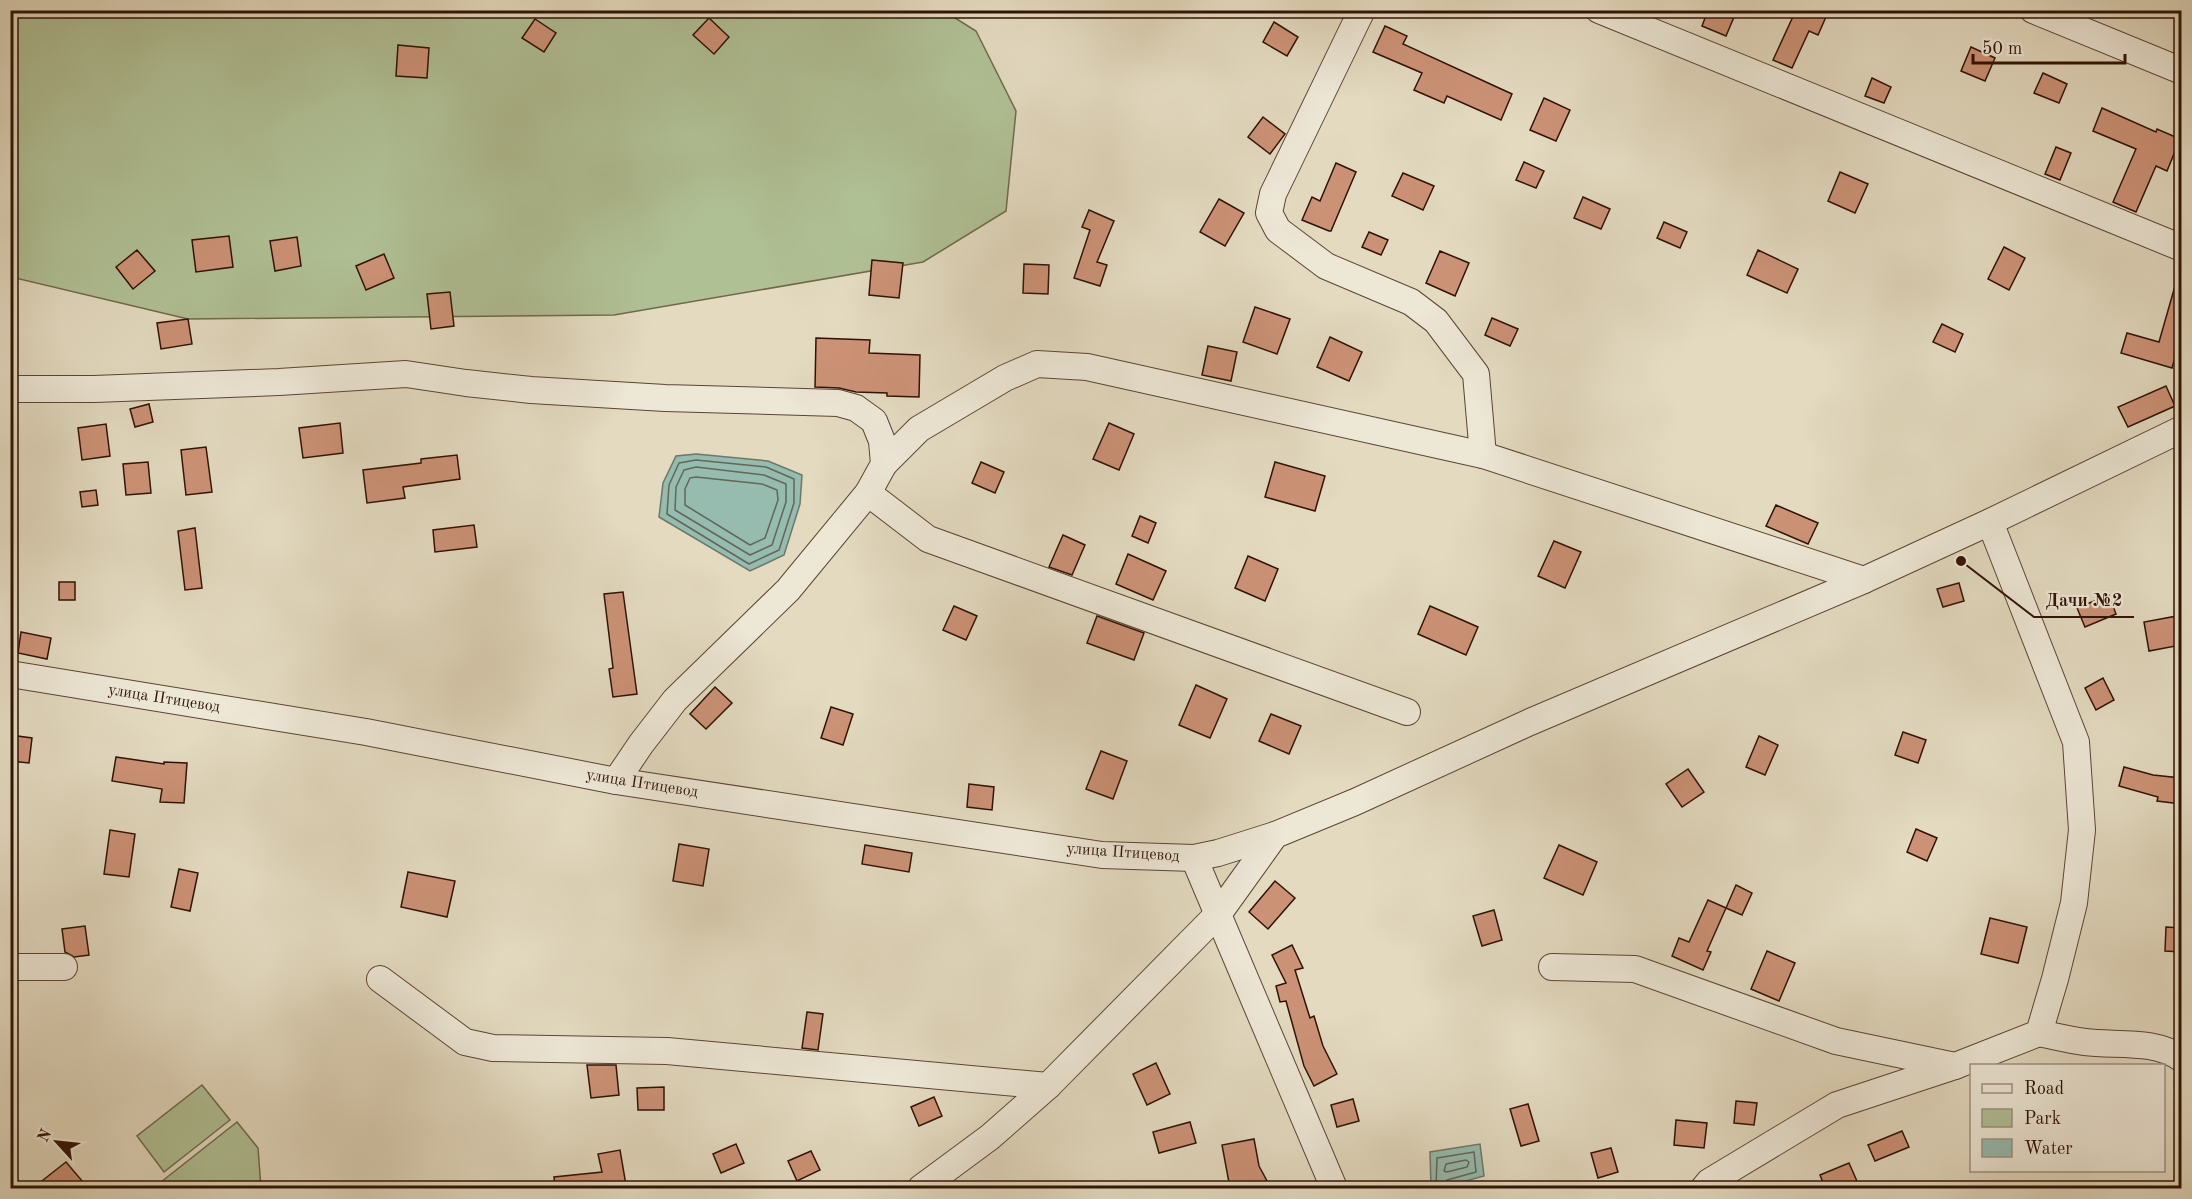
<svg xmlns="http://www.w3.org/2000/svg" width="2192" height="1199" font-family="'Old Standard TT',serif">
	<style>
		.green { fill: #b0c095; stroke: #70694d; stroke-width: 1.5 }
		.water { fill: #96bbaf; stroke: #6d776b; stroke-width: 1.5 }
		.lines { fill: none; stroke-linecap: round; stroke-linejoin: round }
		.shore { stroke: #63665a; stroke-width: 1.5 }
		.building { fill: #cc9276; stroke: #301205; stroke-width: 1.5 }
		.minor-casing { stroke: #5d4434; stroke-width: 28 }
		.minor { stroke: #ede7d6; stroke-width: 26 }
		.labels { text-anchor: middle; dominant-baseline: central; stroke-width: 4.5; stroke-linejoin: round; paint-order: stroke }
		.street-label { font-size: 16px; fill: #301205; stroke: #ede7d6 }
		.leader { fill: none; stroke: #301205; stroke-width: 2 }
		.callout-dot { fill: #301205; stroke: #ede7d6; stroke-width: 2 }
		.callout-label { font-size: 18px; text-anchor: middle; font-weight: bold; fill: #301205; stroke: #ede7d6; stroke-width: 4.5; stroke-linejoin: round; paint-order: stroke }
	</style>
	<rect width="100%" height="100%" fill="#e3dac0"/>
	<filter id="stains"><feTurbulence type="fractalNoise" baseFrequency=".00333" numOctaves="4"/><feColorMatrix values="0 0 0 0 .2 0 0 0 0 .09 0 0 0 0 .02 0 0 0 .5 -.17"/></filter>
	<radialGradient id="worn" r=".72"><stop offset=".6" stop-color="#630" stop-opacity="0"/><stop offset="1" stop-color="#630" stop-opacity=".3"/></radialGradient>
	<!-- green -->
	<g class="green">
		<path d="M11,11H944L976,31L1016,111L1006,211L923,262L614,315L188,319L11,277Z"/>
		<path d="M202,1085L230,1120L164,1172L137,1136Z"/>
		<path d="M237,1122L258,1148L261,1188H167L161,1182Z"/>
	</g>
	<!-- water -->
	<g class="water">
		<path d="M696,454L768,461L802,475L800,504L784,555L750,571L659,517L663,483L676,456Z"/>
		<path d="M1480,1144L1484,1176L1440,1188H1431L1430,1152Z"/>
	</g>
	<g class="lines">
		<!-- shore -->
		<g class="shore">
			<path d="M696,460L766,467L794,479V503L779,550L749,564L667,514L669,485L679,463Z"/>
			<path d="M696,467L764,475L786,484V502L772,545L750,555L675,510L676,487L684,470Z"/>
			<path d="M696,477L762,484L777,490L778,500L765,538L750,545L685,505V489L690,478Z"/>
			<path d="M1466,1160L1469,1162L1467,1167L1447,1172L1444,1171L1446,1164Z"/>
			<path d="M1436,1188L1437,1158L1474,1152L1476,1172L1447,1180L1443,1188"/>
		</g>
	</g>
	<!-- building -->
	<g class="building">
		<path d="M1708,10H1719L1734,17L1726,36L1702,26Z"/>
		<path d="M1796,10H1829L1818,35L1809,31L1792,68L1773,60Z"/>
		<path d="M709,18L729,37L714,54L693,35Z"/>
		<path d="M535,19L556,33L544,52L522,38Z"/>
		<path d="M1274,22L1298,37L1287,56L1263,42Z"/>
		<path d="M1385,26L1407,36L1403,44L1512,94L1501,120L1447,96L1444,103L1414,90L1422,73L1373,52Z"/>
		<path d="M398,45L429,48L427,78L396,76Z"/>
		<path d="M1971,47L1995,58L1985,81L1961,71Z"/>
		<path d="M2043,73L2067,84L2059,103L2034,93Z"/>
		<path d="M1872,78L1891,87L1884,103L1865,96Z"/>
		<path d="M1544,98L1570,110L1556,141L1530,130Z"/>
		<path d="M2102,108L2156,132L2157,129L2180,139L2167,171L2156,166L2136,212L2113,202L2136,149L2093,131Z"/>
		<path d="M1263,117L1285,134L1270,154L1248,137Z"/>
		<path d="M2056,147L2071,153L2060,180L2045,174Z"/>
		<path d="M1524,162L1544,171L1536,188L1516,180Z"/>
		<path d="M1336,163L1356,172L1331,231H1329L1302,220L1312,197L1320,201Z"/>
		<path d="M1840,172L1868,184L1855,213L1828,201Z"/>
		<path d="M1403,173L1434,186L1423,210L1392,196Z"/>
		<path d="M1583,197L1610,209L1601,229L1574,218Z"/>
		<path d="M1219,199L1244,213L1225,246L1200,232Z"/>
		<path d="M1089,210L1114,221L1097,262L1107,265L1100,286L1074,278L1090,230L1082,227Z"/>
		<path d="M1664,222L1687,232L1680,248L1657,238Z"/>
		<path d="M1369,232L1388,240L1381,255L1362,247Z"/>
		<path d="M229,236L233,267L196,272L192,240Z"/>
		<path d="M297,237L301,266L275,271L270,241Z"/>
		<path d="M2004,247L2025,258L2009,290L1988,279Z"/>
		<path d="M137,250L155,271L133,289L116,267Z"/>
		<path d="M1758,250L1798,269L1787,293L1747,275Z"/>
		<path d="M1440,251L1469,263L1455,296L1426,283Z"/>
		<path d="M384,254L394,278L366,290L356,266Z"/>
		<path d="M872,260L903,263L899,298L869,295Z"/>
		<path d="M1024,264L1049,265L1048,294L1023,293Z"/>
		<path d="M2177,279L2181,280V336L2172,368L2121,353L2127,333L2159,342Z"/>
		<path d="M450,292L454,326L431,329L427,294Z"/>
		<path d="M1255,307L1290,319L1277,354L1243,342Z"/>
		<path d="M1492,318L1518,329L1510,346L1485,335Z"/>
		<path d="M188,319L192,344L161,349L157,323Z"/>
		<path d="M1942,324L1963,334L1955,352L1933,342Z"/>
		<path d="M1330,337L1362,352L1349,381L1317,367Z"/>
		<path d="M816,338L870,340L869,353L920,355L919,397L887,396V393L856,392L839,388L815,387Z"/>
		<path d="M1208,346L1237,352L1231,381L1202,375Z"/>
		<path d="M2166,386L2175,406L2128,427L2118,407Z"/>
		<path d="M149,404L153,422L135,427L130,409Z"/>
		<path d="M340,423L343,453L303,458L299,428Z"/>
		<path d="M1109,423L1134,434L1119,470L1093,459Z"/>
		<path d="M106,424L110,456L82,460L78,428Z"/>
		<path d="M206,447L212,492L186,495L181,450Z"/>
		<path d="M457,455L460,479L403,487L405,498L367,503L363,470L421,463V459Z"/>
		<path d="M148,462L151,493L126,495L123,464Z"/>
		<path d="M981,462L1004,472L995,493L972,483Z"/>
		<path d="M1275,462L1325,476L1315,511L1265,497Z"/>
		<path d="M96,490L98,505L82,507L80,492Z"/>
		<path d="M1776,505L1818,523L1808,544L1766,526Z"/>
		<path d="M1140,516L1156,523L1148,543L1132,536Z"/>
		<path d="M474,525L477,547L435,552L433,530Z"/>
		<path d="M195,528L202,588L185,590L178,531Z"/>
		<path d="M1063,535L1085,545L1072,575L1049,567Z"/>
		<path d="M1554,541L1581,552L1565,588L1538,576Z"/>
		<path d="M1128,554L1166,571L1153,600L1116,584Z"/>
		<path d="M1248,556L1278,569L1265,601L1235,588Z"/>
		<rect x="59" y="582" width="16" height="18"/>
		<path d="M1959,583L1964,601L1943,607L1937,589Z"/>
		<path d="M623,592L637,694L613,697L609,669L613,668L604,594Z"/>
		<path d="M2109,595L2116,614L2085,627L2077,608Z"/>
		<path d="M954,606L977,616L966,640L943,630Z"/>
		<path d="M1430,606L1478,627L1466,655L1418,634Z"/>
		<path d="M1097,616L1144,633L1134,660L1087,643Z"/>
		<path d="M2177,616L2181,645L2149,651L2144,622Z"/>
		<path d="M21,632L51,638L47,659L18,653Z"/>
		<path d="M2103,678L2114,700L2096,710L2085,688Z"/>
		<path d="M1196,685L1227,699L1210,738L1179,725Z"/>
		<path d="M715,687L732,703L706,729L690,714Z"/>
		<path d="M831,707L853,714L843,745L821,738Z"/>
		<path d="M1271,714L1301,726L1289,754L1259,741Z"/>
		<path d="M1903,732L1926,740L1918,763L1895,755Z"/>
		<path d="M10,735L32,738L29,763L10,761Z"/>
		<path d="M1759,736L1778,745L1765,775L1746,767Z"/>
		<path d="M1101,751L1127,761L1113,799L1086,789Z"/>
		<path d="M116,757L164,764V762L187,763L184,803L160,802L162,789L112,781Z"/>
		<path d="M2124,767L2153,775L2181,778V804L2157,801L2158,797L2119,786Z"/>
		<path d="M1688,769L1704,792L1682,807L1666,784Z"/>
		<path d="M969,784L994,787L992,810L967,807Z"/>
		<path d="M1916,829L1937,838L1927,861L1907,852Z"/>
		<path d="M110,830L135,834L129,877L104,874Z"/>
		<path d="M679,844L709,849L703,886L673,881Z"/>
		<path d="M865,845L912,853L909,872L862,864Z"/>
		<path d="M1559,845L1597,862L1583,895L1544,878Z"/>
		<path d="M179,869L198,873L190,911L171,907Z"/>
		<path d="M408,872L455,881L447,917L401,907Z"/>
		<path d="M1275,881L1295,898L1268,929L1249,912Z"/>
		<path d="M1736,885L1752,893L1742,915L1726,908Z"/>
		<path d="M1708,900L1726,908L1707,951L1711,952L1703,970L1672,956L1679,938L1689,942Z"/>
		<path d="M1494,910L1502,940L1482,946L1473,916Z"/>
		<path d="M1990,918L2027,927L2018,963L1981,954Z"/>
		<path d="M85,926L89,955L74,957L65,952L62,929Z"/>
		<path d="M2166,927L2181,928V952L2165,951Z"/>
		<path d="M1292,945L1303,968L1295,970L1310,1018L1314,1016L1323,1046L1337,1074L1314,1086L1304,1066L1286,1001L1280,1002L1276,986L1286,983L1272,955Z"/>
		<path d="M1767,951L1795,963L1779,1001L1751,989Z"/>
		<path d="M807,1012L823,1014L818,1050L802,1048Z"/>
		<path d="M1156,1063L1170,1094L1147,1105L1133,1074Z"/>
		<path d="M587,1065H616L619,1095L591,1098Z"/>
		<path d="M664,1087V1110H638L637,1088Z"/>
		<path d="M934,1097L942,1116L919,1126L911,1107Z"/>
		<path d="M1353,1099L1359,1121L1337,1127L1331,1105Z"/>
		<path d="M1736,1101L1757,1103L1754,1125L1734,1123Z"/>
		<path d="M1528,1104L1539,1141L1521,1146L1510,1109Z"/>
		<path d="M1676,1120L1707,1123L1704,1148L1674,1145Z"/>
		<path d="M1190,1122L1196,1143L1159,1153L1153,1132Z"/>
		<path d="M1902,1131L1909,1147L1875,1161L1868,1145Z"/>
		<path d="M1254,1139L1259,1166L1267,1181L1253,1188H1230L1222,1145Z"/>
		<path d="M736,1144L744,1163L721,1173L713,1154Z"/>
		<path d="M1611,1148L1618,1172L1598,1178L1591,1153Z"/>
		<path d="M620,1150L626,1185L606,1188H555L554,1177L602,1172L598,1154Z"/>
		<path d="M811,1151L820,1170L797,1181L788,1161Z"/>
		<path d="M66,1162L88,1188H33Z"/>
		<path d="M1849,1163L1860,1188H1825L1820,1175Z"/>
	</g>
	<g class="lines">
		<!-- minor casing -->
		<g class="minor-casing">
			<g id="minor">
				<path d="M1362,10L1273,194L1269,213L1278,230L1326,266L1411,302L1436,321L1476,374L1483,455"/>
				<path d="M1599,10L2182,248"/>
				<path d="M2033,10L2182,71"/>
				<path d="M10,389H94L279,382L406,374L466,383L531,390L665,398L838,403L856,408L874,421L882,441L884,464L868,493L788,590L675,700L641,744L616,781"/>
				<path d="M884,464L919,429L1005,378L1037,364L1087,367L1483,455L1864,580"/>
				<path d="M868,493L928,539L1407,712"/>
				<path d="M10,674L366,732L616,781L1102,855L1194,858L1218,853L1275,835"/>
				<path d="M1194,858L1334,1188"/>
				<path d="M10,967H64"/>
				<path d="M1552,967L1635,969L1836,1041L1955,1066L2039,1033L2055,979L2074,903L2082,830L2076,742L1990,522"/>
				<path d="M380,979L465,1042L493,1048L667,1051L1048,1086"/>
				<path d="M2039,1033C2054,1036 2070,1040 2085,1042C2116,1046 2156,1039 2182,1059"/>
				<path d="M921,1188L990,1137L1048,1086L1219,913L1275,835L1355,802L1530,722L1864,580L1990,522L2182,429"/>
				<path d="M1704,1188L1709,1182L1837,1105L1955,1066"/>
			</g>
		</g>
		<!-- minor -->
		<use href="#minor" class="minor"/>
	</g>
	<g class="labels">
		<!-- street labels -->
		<g class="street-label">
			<text transform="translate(164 699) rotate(9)">улица Птицевод</text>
			<text transform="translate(642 784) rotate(9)">улица Птицевод</text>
			<text transform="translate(1123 853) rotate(4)">улица Птицевод</text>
		</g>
	</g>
	<!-- callouts -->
	<path class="leader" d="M1961 561L2034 617H2134"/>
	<circle class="callout-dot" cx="1961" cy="561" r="6"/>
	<g class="callout-label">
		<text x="2084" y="606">Дачи №2</text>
	</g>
	<!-- margin -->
	<rect width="2192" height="1199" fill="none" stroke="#e3dac0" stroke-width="36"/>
	<rect x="12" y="12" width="2168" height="1175" fill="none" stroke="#301205" stroke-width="3"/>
	<rect x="18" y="18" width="2156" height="1163" fill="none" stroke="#301205" stroke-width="1.5"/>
	<!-- legend -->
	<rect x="1970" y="1064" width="195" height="108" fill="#ede7d6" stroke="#a19282" stroke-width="1.5"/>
	<rect x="1982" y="1084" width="30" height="9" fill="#ede7d6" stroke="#a19282" stroke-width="1.5"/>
	<text x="2024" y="1094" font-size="18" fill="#301205">Road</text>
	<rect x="1982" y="1109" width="30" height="18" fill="#b0c095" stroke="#a19282" stroke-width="1.5"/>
	<text x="2024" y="1124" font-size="18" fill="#301205">Park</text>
	<rect x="1982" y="1139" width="30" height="18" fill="#96bbaf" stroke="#a19282" stroke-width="1.5"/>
	<text x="2024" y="1154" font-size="18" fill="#301205">Water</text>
	<!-- north arrow -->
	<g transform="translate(57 1142) rotate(297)" stroke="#ede7d6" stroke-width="4.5" paint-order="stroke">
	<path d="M0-4.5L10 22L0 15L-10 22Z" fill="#301205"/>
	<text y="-9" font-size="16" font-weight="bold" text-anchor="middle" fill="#301205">N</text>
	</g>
	<!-- scale -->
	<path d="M1973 54v9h152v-9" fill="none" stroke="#301205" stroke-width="3"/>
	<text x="1982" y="54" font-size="18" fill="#301205" stroke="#ede7d6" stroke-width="4.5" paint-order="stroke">50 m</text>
	<rect width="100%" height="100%" filter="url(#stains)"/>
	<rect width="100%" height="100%" fill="url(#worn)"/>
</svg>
